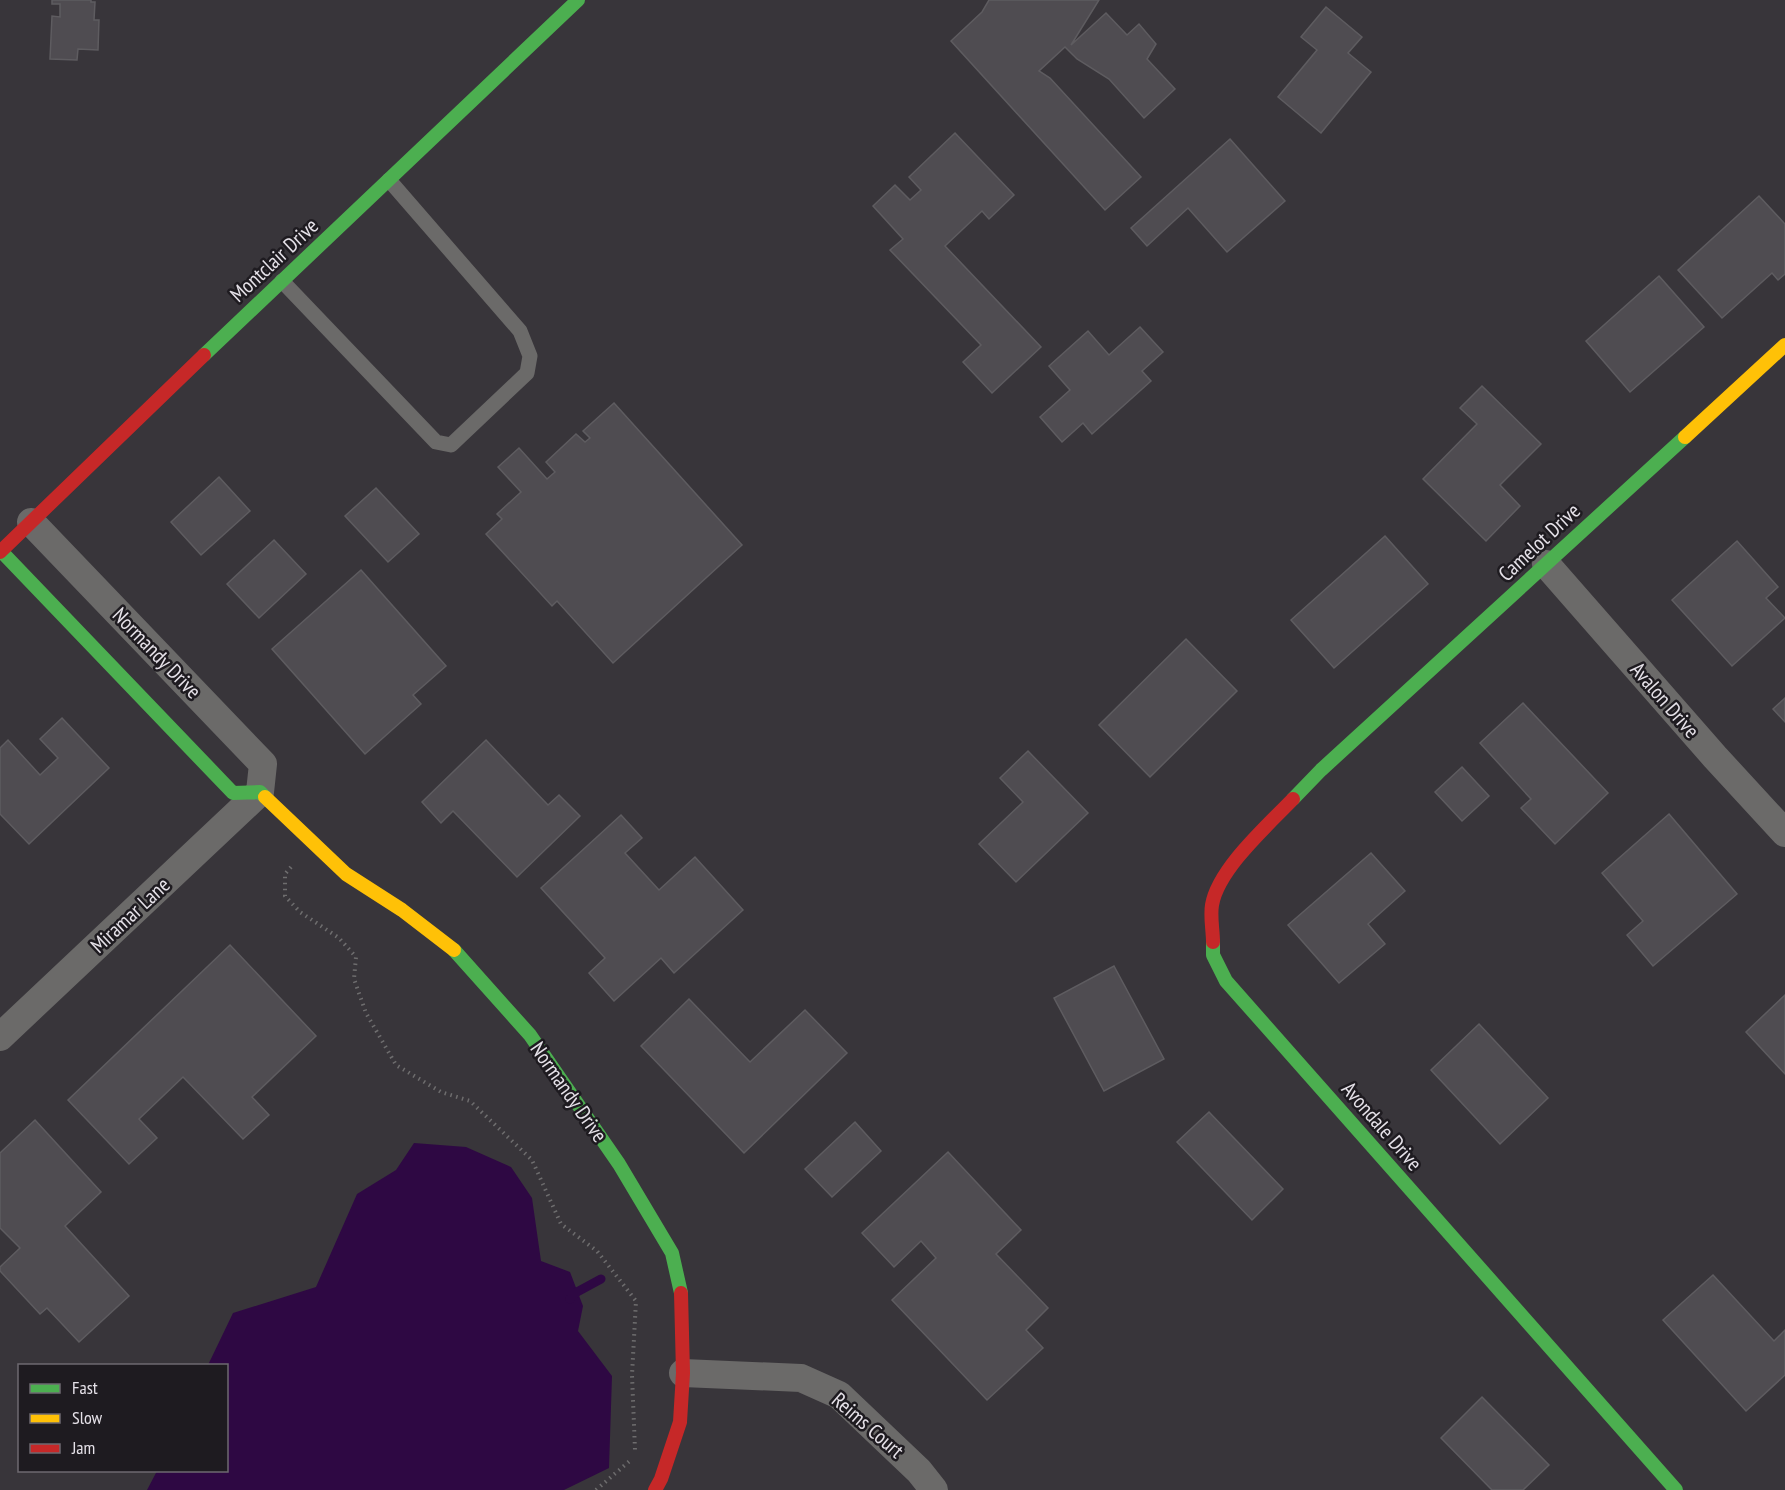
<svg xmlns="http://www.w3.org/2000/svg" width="1785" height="1490" font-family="'PT Sans Narrow',sans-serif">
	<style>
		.water { fill: #2e0843 }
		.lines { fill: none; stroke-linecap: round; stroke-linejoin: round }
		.stream { stroke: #2e0843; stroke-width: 9 }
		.building { fill: #4f4c51; stroke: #5e5c60; stroke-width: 1.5 }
		.path { stroke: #6e6d6e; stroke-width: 4; stroke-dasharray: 1.5 4.5; stroke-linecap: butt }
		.lane { stroke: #6b6a69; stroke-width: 15 }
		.street { stroke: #6b6a69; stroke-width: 28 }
		.fast { stroke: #4caf50; stroke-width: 14 }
		.slow { stroke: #ffc107; stroke-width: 14 }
		.jam { stroke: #c62828; stroke-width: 14 }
		.labels { text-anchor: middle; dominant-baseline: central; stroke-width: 5; stroke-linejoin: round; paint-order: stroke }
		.street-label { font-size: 21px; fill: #e5e1e8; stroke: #1e1b20 }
	</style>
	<rect width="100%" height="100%" fill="#38353a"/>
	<!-- water -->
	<path class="water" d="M414,1143L466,1147L511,1167L532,1198L541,1261L570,1272L583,1306L578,1331L612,1376L609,1468L564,1490H147L157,1471L226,1470V1366L208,1365L233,1313L316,1287L357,1194L396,1170Z"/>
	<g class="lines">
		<!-- stream -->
		<path class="stream" d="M570,1299L577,1292L601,1279"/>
	</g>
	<!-- building -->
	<g class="building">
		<path d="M52,0H91V2H95L94,20H99L98,50L78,49L77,60L50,59L52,16L60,17V4H52Z"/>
		<path d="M989,0H1099L1071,45L1106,13L1127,35L1139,24L1156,44L1147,59L1175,89L1144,118L1109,79L1077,59L1065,47L1039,71L1050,78L1141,177L1105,210L951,41L982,12Z"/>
		<path d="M1326,7L1362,37L1348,53L1371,72L1321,133L1278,97L1317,50L1301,37Z"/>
		<path d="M955,133L1014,195L989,219L982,211L945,246L1041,347L992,393L963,362L981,345L890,250L903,239L873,206L895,185L910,200L921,190L909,177Z"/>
		<path d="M1230,139L1285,201L1227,252L1188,208L1147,246L1131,228Z"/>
		<path d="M1759,196L1785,224V274L1778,280L1772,273L1722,318L1678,270Z"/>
		<path d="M1659,276L1704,327L1630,392L1586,341Z"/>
		<path d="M1140,327L1163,352L1142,371L1151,381L1092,434L1083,423L1062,442L1040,417L1070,390L1049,366L1088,331L1109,355Z"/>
		<path d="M1482,386L1541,444L1500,485L1520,506L1486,541L1423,479L1477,424L1460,408Z"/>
		<path d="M614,403L742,545L613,663L557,601L552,606L486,534L502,519L497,514L521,492L498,467L519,448L547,479L555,472L546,462L576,434L585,442L590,438L583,431Z"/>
		<path d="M219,477L250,511L201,555L171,522Z"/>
		<path d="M376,488L419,534L388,562L345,516Z"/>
		<path d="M1385,536L1428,584L1334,668L1291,620Z"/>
		<path d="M274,540L306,574L259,618L227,584Z"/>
		<path d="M1737,541L1778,587L1766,598L1785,618L1732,666L1672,600Z"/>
		<path d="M361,570L446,666L413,695L421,704L365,754L272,649Z"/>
		<path d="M1186,639L1237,691L1150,777L1099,725Z"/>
		<path d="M1785,698V722L1773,709Z"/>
		<path d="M1523,703L1608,793L1555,844L1521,808L1531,799L1480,743Z"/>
		<path d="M62,718L109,768L29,844L0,814V748L8,740L40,775L58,758L40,739Z"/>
		<path d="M486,740L548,805L559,795L580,816L517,877L453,811L441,823L422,802Z"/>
		<path d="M1028,751L1088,813L1016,882L979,844L1023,802L1000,778Z"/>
		<path d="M1462,767L1489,796L1462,821L1435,792Z"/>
		<path d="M1669,814L1737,894L1653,966L1627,935L1643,921L1602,873Z"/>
		<path d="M621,815L642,838L625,853L659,890L695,857L743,910L674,973L661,958L614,1001L589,973L605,958L541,888Z"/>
		<path d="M1371,853L1405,891L1368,924L1385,944L1339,983L1288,925Z"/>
		<path d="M230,945L316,1036L252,1097L269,1115L243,1139L183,1077L139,1119L157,1138L129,1164L68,1100Z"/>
		<path d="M1114,966L1164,1059L1104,1091L1054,998Z"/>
		<path d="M1785,995V1074L1746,1032Z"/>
		<path d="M689,999L750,1062L805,1010L847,1053L744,1153L641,1046Z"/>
		<path d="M1479,1024L1548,1098L1500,1144L1431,1070Z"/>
		<path d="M1209,1112L1283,1189L1252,1220L1177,1142Z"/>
		<path d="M35,1120L101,1192L65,1226L129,1296L79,1342L47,1308L40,1314L0,1271V1267L20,1248L0,1228V1153Z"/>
		<path d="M855,1122L881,1151L832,1197L805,1169Z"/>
		<path d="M948,1152L1021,1230L996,1254L1048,1308L1026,1330L1043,1348L987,1400L892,1300L936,1258L921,1241L894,1267L862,1233Z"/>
		<path d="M1713,1275L1774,1341L1785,1330V1375L1746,1411L1663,1320Z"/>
		<path d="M1482,1397L1549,1465L1523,1490H1492L1441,1438Z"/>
	</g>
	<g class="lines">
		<!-- path -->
		<g class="path">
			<path d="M291,867L285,874V896L300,912L339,938L356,957L354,979L366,1013L396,1065L441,1092L470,1101L532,1160L561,1224L597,1251L636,1301L632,1375L635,1450"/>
			<path d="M596,1490L632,1459"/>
		</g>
		<!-- lane -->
		<path class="lane" d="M282,281L436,442L451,445L527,373L530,356L520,331L389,180"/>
		<!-- street -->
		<g class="street">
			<path d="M1546,564L1715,757L1785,833"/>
			<path d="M0,1037L260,792L263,764L31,522"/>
			<path d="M683,1373L801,1378L839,1395L919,1471L934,1490"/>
		</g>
		<!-- fast -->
		<g class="fast">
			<path d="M204,355L578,0"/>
			<path d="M1,551L233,793L260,792L265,797"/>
			<path d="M1293,799L1321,770L1685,437"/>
			<path d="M1213,942V955L1226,981L1676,1490"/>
			<path d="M454,950L530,1035L619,1164L672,1253L681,1293"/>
		</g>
		<!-- slow -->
		<g class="slow">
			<path d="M1685,437L1785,345"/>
			<path d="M265,797L346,874L402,910L454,950"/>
		</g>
		<!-- jam -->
		<g class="jam">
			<path d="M0,552L204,355"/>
			<path d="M1213,942C1213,930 1210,917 1212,905C1218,869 1268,825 1293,799"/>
			<path d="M655,1490L661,1479L680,1422L683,1373L681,1293"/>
		</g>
	</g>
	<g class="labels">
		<!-- street labels -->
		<g class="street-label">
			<text transform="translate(274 260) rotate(-43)">Montclair Drive</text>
			<text transform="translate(1539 542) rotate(-43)">Camelot Drive</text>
			<text transform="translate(157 653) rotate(46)">Normandy Drive</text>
			<text transform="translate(1665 700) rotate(49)">Avalon Drive</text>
			<text transform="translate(130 915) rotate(-43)">Miramar Lane</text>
			<text transform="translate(569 1092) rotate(55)">Normandy Drive</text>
			<text transform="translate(1382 1126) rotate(49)">Avondale Drive</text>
			<text transform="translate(868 1425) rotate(41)">Reims Court</text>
		</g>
	</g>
	<!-- legend -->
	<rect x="18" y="1364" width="210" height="108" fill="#1e1b20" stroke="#6e6a70" stroke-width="1.5"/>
	<rect x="30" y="1384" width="30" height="9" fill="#4caf50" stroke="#6e6a70" stroke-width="1.5"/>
	<text x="72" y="1394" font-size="18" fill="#e5e1e8">Fast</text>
	<rect x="30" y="1414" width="30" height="9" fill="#ffc107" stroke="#6e6a70" stroke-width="1.5"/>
	<text x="72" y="1424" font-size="18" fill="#e5e1e8">Slow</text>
	<rect x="30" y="1444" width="30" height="9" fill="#c62828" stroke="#6e6a70" stroke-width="1.5"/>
	<text x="72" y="1454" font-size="18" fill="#e5e1e8">Jam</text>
</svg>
